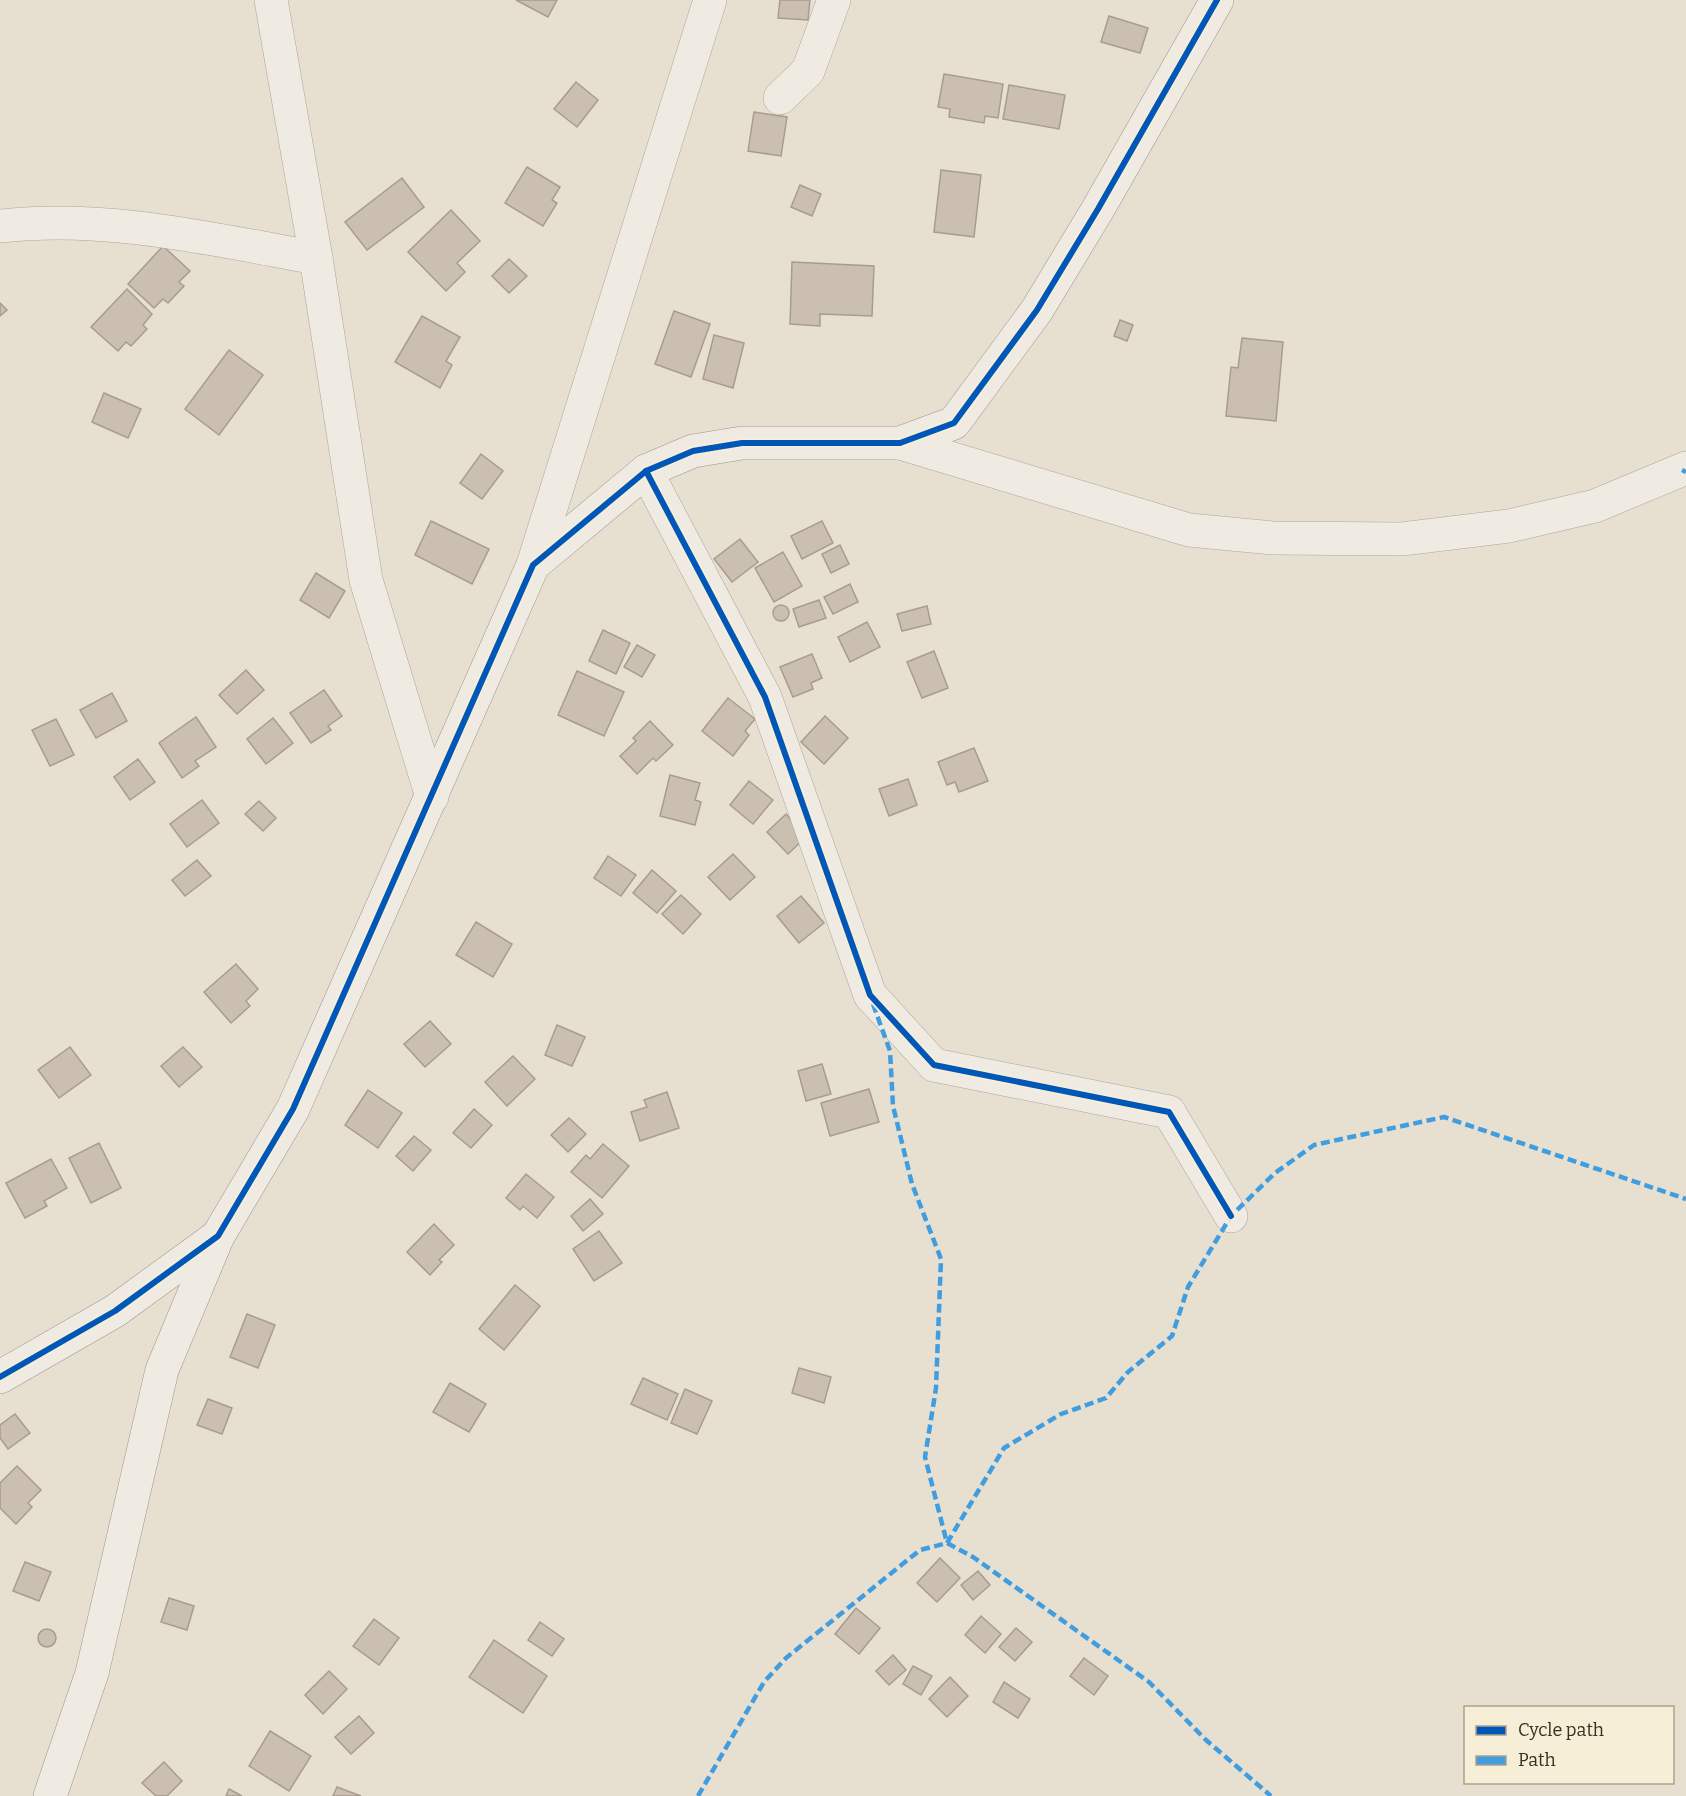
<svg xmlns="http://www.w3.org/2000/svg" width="1686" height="1796" font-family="Bitter,serif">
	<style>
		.building { fill: #cbbfb2; stroke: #a89c90; stroke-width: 1.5 }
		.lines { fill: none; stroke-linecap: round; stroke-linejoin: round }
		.street-casing { stroke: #ada599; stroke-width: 34 }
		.secondary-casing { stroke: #9c958a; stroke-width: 34 }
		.street { stroke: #efebe3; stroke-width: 33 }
		.secondary { stroke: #efebe3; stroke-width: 33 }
		.quiet { stroke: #3f9de0; stroke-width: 4.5; stroke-dasharray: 9 4.5; stroke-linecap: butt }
		.cycleway-casing { stroke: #f7eed8; stroke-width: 10 }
		.cycleway { stroke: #0057b8; stroke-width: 6 }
	</style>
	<rect width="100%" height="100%" fill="#e7e0d1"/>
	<!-- building -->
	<g class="building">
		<path d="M516,0H557L548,17Z"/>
		<path d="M780,0H810L808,20L778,18Z"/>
		<path d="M1109,16L1148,28L1140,53L1101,42Z"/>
		<path d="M944,74L1003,84L998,118L985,116L984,123L949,117L950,109L938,107Z"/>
		<path d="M576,82L598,100L577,127L554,109Z"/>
		<path d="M1009,85L1065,95L1059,129L1003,119Z"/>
		<path d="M754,112L787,117L781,156L748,151Z"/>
		<path d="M527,167L560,187L552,200L557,203L543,226L505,203Z"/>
		<path d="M941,170L981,175L974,237L934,232Z"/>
		<path d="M402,178L424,207L367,250L345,222Z"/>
		<path d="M800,185L821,194L812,216L791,207Z"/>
		<path d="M451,210L480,241L457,263L465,272L446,291L408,252Z"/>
		<path d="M163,246L190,271L179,282L184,286L168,303L163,299L154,308L128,284Z"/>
		<path d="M509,259L527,276L509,293L492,276Z"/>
		<path d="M792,262L874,266L872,316L820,314V326L790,324Z"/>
		<path d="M127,289L152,314L143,325L147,329L131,346L126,342L118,351L91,327Z"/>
		<path d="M0,303L7,310L0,316Z"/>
		<path d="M674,311L710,324L691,377L655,364Z"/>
		<path d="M422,316L460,337L446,361L452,365L440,388L395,362Z"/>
		<path d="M1120,320L1133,325L1127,341L1114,336Z"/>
		<path d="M714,335L744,343L733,388L703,379Z"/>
		<path d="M1242,338L1283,342L1276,421L1226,416L1231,367L1238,368Z"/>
		<path d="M229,350L263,375L219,435L185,409Z"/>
		<path d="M104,393L141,409L128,438L92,422Z"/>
		<path d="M481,454L503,471L482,499L460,483Z"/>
		<path d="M431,521L489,549L472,584L415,555Z"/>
		<path d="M822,521L833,543L802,559L791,536Z"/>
		<path d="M740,539L758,562L732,582L714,559Z"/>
		<path d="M840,545L849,564L831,573L822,554Z"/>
		<path d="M783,552L802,586L774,602L755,568Z"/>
		<path d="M316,573L345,591L329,618L300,600Z"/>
		<path d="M850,584L858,602L833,614L824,597Z"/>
		<path d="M819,600L826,618L799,627L793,609Z"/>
		<circle cx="781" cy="613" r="8"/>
		<path d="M927,606L931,624L902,631L897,614Z"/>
		<path d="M867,622L880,647L850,662L838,637Z"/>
		<path d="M603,630L630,643L616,674L589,661Z"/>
		<path d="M637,645L655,655L642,677L624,667Z"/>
		<path d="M934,651L948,688L922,698L907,662Z"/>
		<path d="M812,654L822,678L811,683L813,689L793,697L780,667Z"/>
		<path d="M246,670L264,690L237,714L219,695Z"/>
		<path d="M577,671L624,692L604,736L558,715Z"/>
		<path d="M324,690L342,716L328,726L331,730L311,743L290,713Z"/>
		<path d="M112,693L127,721L96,738L80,710Z"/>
		<path d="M728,698L755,719L745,731L749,735L733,756L702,731Z"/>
		<path d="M825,716L848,738L824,764L801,742Z"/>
		<path d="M196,717L216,747L195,761L199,766L182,778L159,743Z"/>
		<path d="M273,718L293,743L266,764L247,739Z"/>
		<path d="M56,719L74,755L50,766L32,730Z"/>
		<path d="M650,721L673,745L656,761L653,758L637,774L620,756L636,741L633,738Z"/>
		<path d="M974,748L988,781L959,792L955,782L947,785L938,762Z"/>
		<path d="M138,759L155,782L130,800L114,777Z"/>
		<path d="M670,775L700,783L695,800L701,802L695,825L660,816Z"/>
		<path d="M908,779L917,805L889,816L879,789Z"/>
		<path d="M749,781L773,800L753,824L730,805Z"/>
		<path d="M202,800L219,823L187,847L170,824Z"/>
		<path d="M259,801L276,818L263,831L245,814Z"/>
		<path d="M786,814L806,837L788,854L767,832Z"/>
		<path d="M733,854L755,877L730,900L708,877Z"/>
		<path d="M608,856L636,875L621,896L594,878Z"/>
		<path d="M197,860L211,876L185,896L172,880Z"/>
		<path d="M652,870L676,891L657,913L633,893Z"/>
		<path d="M681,895L701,914L683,934L662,914Z"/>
		<path d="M801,896L824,923L799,943L777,916Z"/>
		<path d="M476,922L512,944L493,977L456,955Z"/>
		<path d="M236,964L258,989L246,1001L250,1006L231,1023L204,992Z"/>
		<path d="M430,1021L451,1044L425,1067L404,1044Z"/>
		<path d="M557,1025L585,1037L572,1066L545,1055Z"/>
		<path d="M70,1047L91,1075L59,1098L38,1070Z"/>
		<path d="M183,1047L202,1067L179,1087L161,1066Z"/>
		<path d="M513,1056L535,1079L507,1106L485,1082Z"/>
		<path d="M822,1064L831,1094L806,1101L798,1071Z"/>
		<path d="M869,1089L879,1122L830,1136L821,1103Z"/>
		<path d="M368,1090L402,1113L378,1148L345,1125Z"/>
		<path d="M667,1092L679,1128L640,1141L631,1112L647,1107L644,1100Z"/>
		<path d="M474,1109L492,1125L471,1148L453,1133Z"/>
		<path d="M569,1118L586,1134L568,1152L551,1135Z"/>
		<path d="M414,1136L431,1150L413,1171L396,1156Z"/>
		<path d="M99,1143L121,1188L91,1203L69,1158Z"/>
		<path d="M603,1144L629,1166L602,1198L571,1172L586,1155L590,1159Z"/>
		<path d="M51,1159L67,1188L44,1201L47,1206L25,1218L6,1183Z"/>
		<path d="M526,1174L554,1197L537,1218L523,1206L520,1210L506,1198Z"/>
		<path d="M590,1199L603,1214L583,1231L571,1216Z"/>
		<path d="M434,1224L454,1245L439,1260L442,1262L430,1275L407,1252Z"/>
		<path d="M599,1231L622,1263L594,1281L573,1249Z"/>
		<path d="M515,1285L540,1306L504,1350L479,1329Z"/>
		<path d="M247,1314L275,1325L258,1368L230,1357Z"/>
		<path d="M799,1368L831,1377L824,1403L792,1393Z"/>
		<path d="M643,1378L678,1394L667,1420L631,1404Z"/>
		<path d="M450,1383L486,1404L469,1432L433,1412Z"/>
		<path d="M685,1389L712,1401L697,1434L671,1423Z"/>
		<path d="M208,1399L232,1408L222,1434L197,1425Z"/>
		<path d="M15,1414L30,1433L8,1449L0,1438V1425Z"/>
		<path d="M17,1466L41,1490L28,1503L32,1507L16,1524L0,1508V1483Z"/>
		<path d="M940,1558L960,1578L937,1602L917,1583Z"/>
		<path d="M25,1562L51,1572L39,1601L13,1591Z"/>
		<path d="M978,1571L990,1585L973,1600L961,1585Z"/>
		<path d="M169,1598L194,1606L187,1630L161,1622Z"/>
		<path d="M856,1608L880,1628L859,1654L835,1634Z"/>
		<path d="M981,1616L1001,1634L985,1653L965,1635Z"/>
		<path d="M374,1619L399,1638L379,1665L353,1646Z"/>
		<path d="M540,1622L564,1639L552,1656L528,1640Z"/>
		<path d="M1016,1628L1032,1642L1015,1661L999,1647Z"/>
		<circle cx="47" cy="1638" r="9"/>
		<path d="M494,1640L547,1676L523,1713L469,1677Z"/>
		<path d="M893,1655L906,1670L889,1685L876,1671Z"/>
		<path d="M1084,1658L1108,1676L1094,1695L1070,1676Z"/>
		<path d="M913,1666L932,1676L921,1695L903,1684Z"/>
		<path d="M329,1671L347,1689L323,1714L305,1695Z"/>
		<path d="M950,1677L968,1696L947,1717L929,1699Z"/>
		<path d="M1004,1682L1030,1699L1018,1718L993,1702Z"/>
		<path d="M359,1716L374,1733L351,1754L335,1737Z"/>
		<path d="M270,1731L311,1756L289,1791L249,1766Z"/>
		<path d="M164,1762L182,1781L167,1796H156L142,1783Z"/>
		<path d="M337,1787L361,1796H333Z"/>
		<path d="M229,1789L242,1796H226Z"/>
	</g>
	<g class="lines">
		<!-- street casing -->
		<g class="street-casing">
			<g id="street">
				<path d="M271,0L316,258L366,580L432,797"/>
				<path d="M780,98L808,71L834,0"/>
				<path d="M0,226C106,214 212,239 316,258"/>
				<path d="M900,443L1189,530L1273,538L1402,539L1509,526L1595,506L1686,468"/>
				<path d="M646,471L765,697L870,995L934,1065L1169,1112L1231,1216"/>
				<path d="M533,565L710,0"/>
			</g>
		</g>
		<!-- secondary casing -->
		<g class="secondary-casing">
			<g id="secondary">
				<path d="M0,1377L115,1311L218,1236L293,1109L533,565L646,471L693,451L742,443H900L954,423L1037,310L1098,209L1217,0"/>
				<path d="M50,1796L92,1673L162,1370L218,1236"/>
			</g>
		</g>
		<!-- street -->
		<use href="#street" class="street"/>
		<!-- secondary -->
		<use href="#secondary" class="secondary"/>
		<!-- quiet -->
		<g class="quiet">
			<path d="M1682,470L1686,472"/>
			<path d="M873,1004L890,1051L893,1106L912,1184L941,1259L936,1388L925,1457L947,1543"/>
			<path d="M947,1543L1004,1448L1061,1414L1106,1398L1128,1372L1172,1336L1188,1287L1231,1216L1275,1173L1314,1145L1444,1117L1686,1199"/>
			<path d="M698,1796L764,1682L786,1658L920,1550L947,1543L973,1557L1149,1682L1206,1740L1271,1796"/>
		</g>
		<!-- cycleway casing -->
		<g class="cycleway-casing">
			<g id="cycleway">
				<path d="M646,471L765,697L870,995L934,1065L1169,1112L1231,1216"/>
				<path d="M0,1377L115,1311L218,1236L293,1109L533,565L646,471L693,451L742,443H900L954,423L1037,310L1098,209L1217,0"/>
			</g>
		</g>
		<!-- cycleway -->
		<use href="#cycleway" class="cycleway"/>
	</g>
	<!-- legend -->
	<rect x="1464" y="1706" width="210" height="78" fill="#f7eed8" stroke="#ada18e" stroke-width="1.5"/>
	<rect x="1476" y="1726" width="30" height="9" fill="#0057b8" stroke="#ada18e" stroke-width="1.5"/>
	<text x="1518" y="1736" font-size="18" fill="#3d2e20">Cycle path</text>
	<rect x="1476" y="1756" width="30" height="9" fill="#3f9de0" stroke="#ada18e" stroke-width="1.5"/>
	<text x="1518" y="1766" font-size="18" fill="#3d2e20">Path</text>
</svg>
